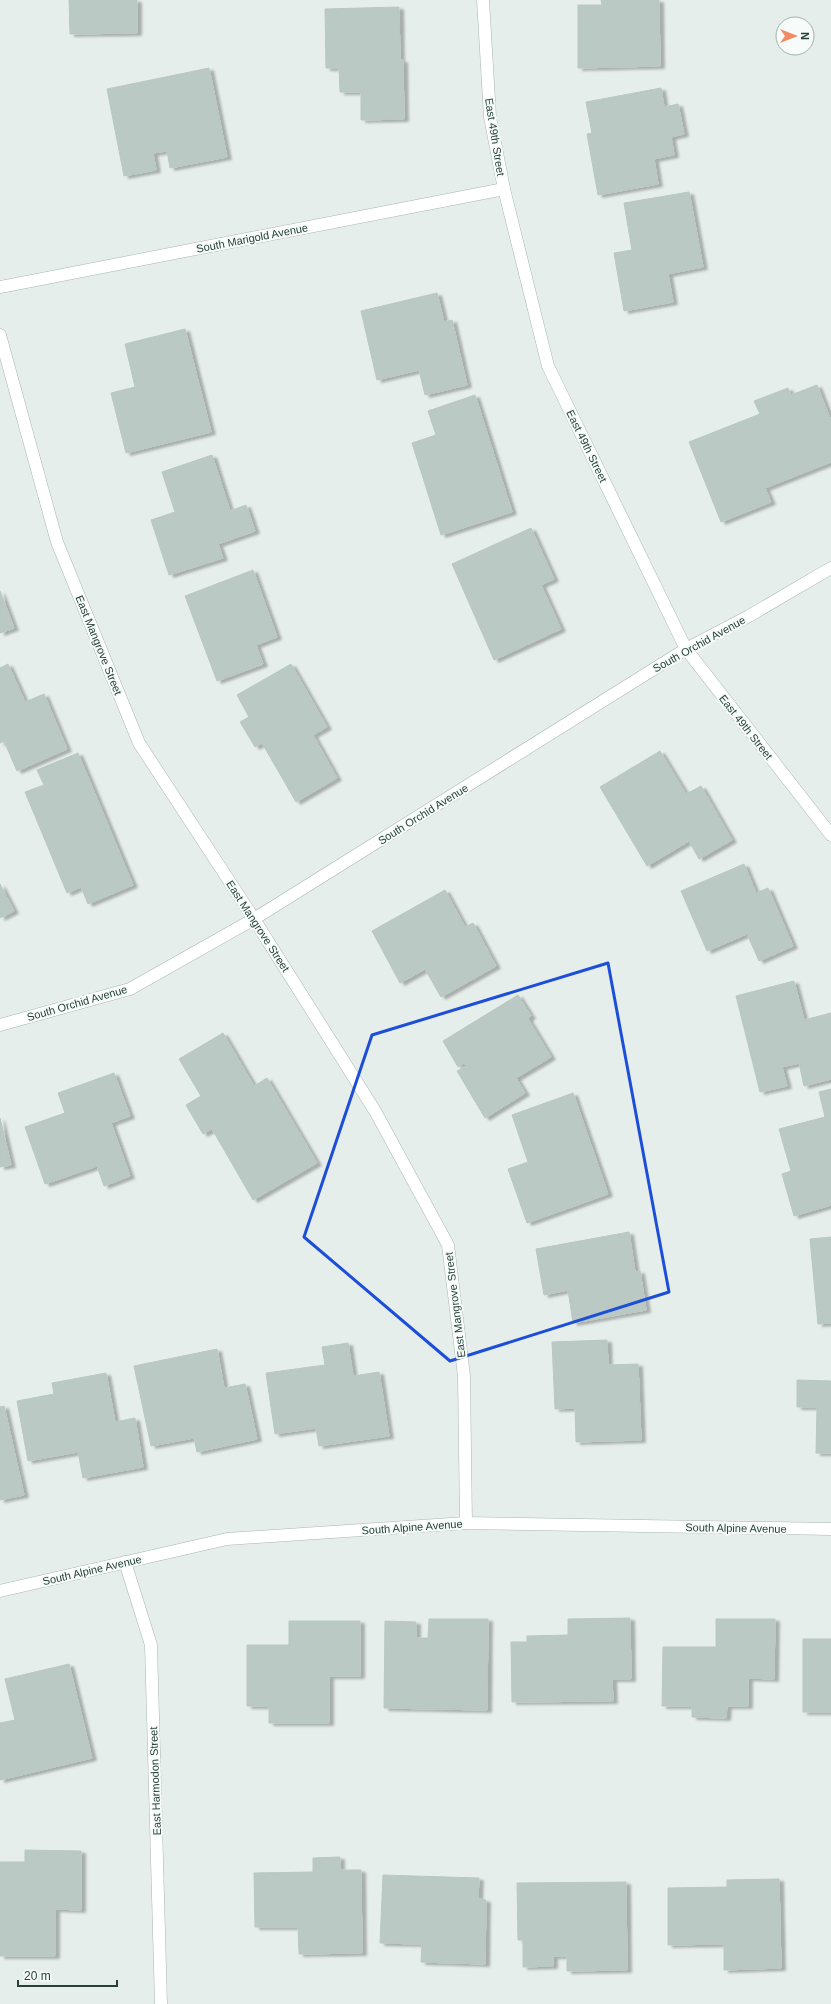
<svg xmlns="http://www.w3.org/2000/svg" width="831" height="2004" font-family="Helvetica,sans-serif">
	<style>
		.building { fill: #bbc9c4; stroke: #b8c8c2; filter: url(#shadow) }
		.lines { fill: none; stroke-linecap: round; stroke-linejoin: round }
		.street-casing { stroke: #a8b7b2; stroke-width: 13 }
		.street { stroke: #fff; stroke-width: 12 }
		.marked { fill: none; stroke: #1d4ed8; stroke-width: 3; stroke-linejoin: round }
		.labels { text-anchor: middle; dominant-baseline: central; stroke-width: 4; stroke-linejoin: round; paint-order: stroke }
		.street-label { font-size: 11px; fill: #25413a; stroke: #f7fbf9 }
	</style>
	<defs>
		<filter id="shadow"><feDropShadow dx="4.5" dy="2.5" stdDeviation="1" flood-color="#0004"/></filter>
	</defs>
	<rect width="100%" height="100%" fill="#e6eeeb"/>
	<!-- building -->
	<g class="building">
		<path d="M69,0H137V33L70,34Z"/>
		<path d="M601,0H659L660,66L578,68V5H602Z"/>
		<path d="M399,7L400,60H403L404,119L361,120V92H340L339,68H326L325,9Z"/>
		<path d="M209,68L227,157L170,168L167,151L153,153L156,170L124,176L107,89Z"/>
		<path d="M661,88L664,107L678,104L684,134L671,137L674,155L654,159L658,184L598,195L587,134L592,133L586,102Z"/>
		<path d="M689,192L703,267L668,274L673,302L624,311L614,253L632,250L624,203Z"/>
		<path d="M437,293L444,322L452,320L467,385L425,395L419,370L377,380L361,311Z"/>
		<path d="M185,329L211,432L126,453L111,393L135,387L125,344Z"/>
		<path d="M817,385L831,421V462L765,488L771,502L721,522L689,442L760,414L754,401L788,388L791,395Z"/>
		<path d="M475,395L512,512L441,535L412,443L436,435L428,411Z"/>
		<path d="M212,455L230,511L246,505L255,531L218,544L223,558L169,575L151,520L175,512L162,472Z"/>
		<path d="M531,528L554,579L541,585L561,629L494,660L452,564Z"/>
		<path d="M253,570L277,637L256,645L263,664L217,681L185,596Z"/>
		<path d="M0,591L14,628L0,633Z"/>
		<path d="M8,664L25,702L44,694L67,749L17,771L4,741L0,743V668Z"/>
		<path d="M291,664L327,727L313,735L337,778L296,802L262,743L255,747L240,722L249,717L237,695Z"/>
		<path d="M660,751L686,794L701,786L732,840L699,859L689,841L647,866L600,787Z"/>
		<path d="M78,753L133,885L88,904L81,887L67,893L25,792L44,785L37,770Z"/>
		<path d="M744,864L756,893L768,888L793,946L759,961L747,934L707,951L681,891Z"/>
		<path d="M0,884L14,911L0,918Z"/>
		<path d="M445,890L465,927L473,923L496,966L441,997L425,969L400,983L372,931Z"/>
		<path d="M794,981L804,1020L831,1013V1079L804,1086L799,1063L782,1067L787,1086L760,1092L736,996Z"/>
		<path d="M518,995L531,1016L528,1019L551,1057L516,1078L525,1093L485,1118L457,1071L466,1066L464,1063L458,1067L443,1041Z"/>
		<path d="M223,1033L254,1086L267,1078L317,1163L253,1200L212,1129L203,1134L186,1105L201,1096L179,1059Z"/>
		<path d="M114,1073L130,1116L111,1123L130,1176L104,1186L97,1166L45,1184L25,1127L65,1113L58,1093Z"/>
		<path d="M831,1089V1205L794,1216L782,1174L791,1171L779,1129L825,1117L819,1092Z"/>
		<path d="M573,1093L608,1194L527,1223L508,1169L528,1162L512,1115Z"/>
		<path d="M0,1118L11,1165L0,1167Z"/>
		<path d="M629,1232L635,1272L640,1271L646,1310L573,1323L568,1290L544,1295L536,1249Z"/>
		<path d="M831,1237V1323L818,1324L810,1239Z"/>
		<path d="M607,1340L608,1365L638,1364L641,1440L576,1442L575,1408L555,1409L552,1342Z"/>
		<path d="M348,1343L353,1376L379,1372L389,1436L319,1446L316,1428L275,1434L266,1373L325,1365L322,1347Z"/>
		<path d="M217,1349L224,1388L245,1384L257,1439L197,1452L194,1438L151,1446L134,1366Z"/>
		<path d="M106,1373L115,1422L135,1418L143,1467L83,1478L78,1452L28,1461L17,1401L54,1394L52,1383Z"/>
		<path d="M797,1380L831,1381V1453H816L817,1407H797Z"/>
		<path d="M4,1406L24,1495L0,1500V1407Z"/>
		<path d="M630,1618L631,1679H612L613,1701L512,1702L511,1642H527V1636L568,1635V1619Z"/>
		<path d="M429,1619H488L487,1710L384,1708L385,1621L416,1622V1638H428Z"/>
		<path d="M716,1619H775L774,1679L748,1678V1706H727L726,1718L692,1717V1706H662L663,1647H716Z"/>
		<path d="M289,1621H360V1676H329V1723H269V1706H247V1645H289Z"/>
		<rect x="803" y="1639" width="28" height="73"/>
		<path d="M69,1664L92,1758L0,1780V1723L15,1720L5,1679Z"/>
		<path d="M25,1850L81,1851V1910L55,1909V1956H0V1862H25Z"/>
		<path d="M340,1857V1870H361L362,1953L299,1954L298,1927H255L254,1873L313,1872V1858Z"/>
		<path d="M383,1875L479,1878L478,1899L486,1900L485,1964L421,1962L422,1944L380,1943Z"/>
		<path d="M779,1879L781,1968L724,1970V1944L668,1945V1888L727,1887V1880Z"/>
		<path d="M626,1882L627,1970L567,1971V1956H553V1966L523,1967V1940H518L517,1883Z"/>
	</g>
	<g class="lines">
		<!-- street casing -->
		<g class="street-casing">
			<g id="street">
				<path d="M483,0L490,117L504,189L548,366L686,649L831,835"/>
				<path d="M0,287L504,189"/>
				<path d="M0,335L57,542L139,743L254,919L375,1111L448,1245L464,1376L466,1523"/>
				<path d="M0,1025L130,989L254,919L686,649L749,616L831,568"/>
				<path d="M125,1562L151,1645L161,2004"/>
				<path d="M0,1591L227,1539L466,1523L831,1529"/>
			</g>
		</g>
		<!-- street -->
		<use href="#street" class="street"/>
	</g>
	<!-- marked area -->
	<path class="marked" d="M608,963L669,1292L450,1361L304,1237L372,1035Z"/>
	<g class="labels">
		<!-- street labels -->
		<g class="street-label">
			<text transform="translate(495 137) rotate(81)">East 49th Street</text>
			<text transform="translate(252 238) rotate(-11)">South Marigold Avenue</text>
			<text transform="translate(587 446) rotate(64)">East 49th Street</text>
			<text transform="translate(699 644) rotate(-29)">South Orchid Avenue</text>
			<text transform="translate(99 645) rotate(68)">East Mangrove Street</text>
			<text transform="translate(746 727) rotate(52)">East 49th Street</text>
			<text transform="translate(423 814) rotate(-32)">South Orchid Avenue</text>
			<text transform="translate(258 926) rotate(57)">East Mangrove Street</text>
			<text transform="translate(77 1003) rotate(-16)">South Orchid Avenue</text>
			<text transform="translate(455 1305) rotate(-97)">East Mangrove Street</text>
			<text transform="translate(412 1527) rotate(-4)">South Alpine Avenue</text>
			<text transform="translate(736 1528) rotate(1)">South Alpine Avenue</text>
			<text transform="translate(92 1570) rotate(-13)">South Alpine Avenue</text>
			<text transform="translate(155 1781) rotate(-92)">East Harmodon Street</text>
		</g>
	</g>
	<!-- north arrow -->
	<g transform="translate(795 36) rotate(90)"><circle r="19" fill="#f7fbf9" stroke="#a3b1ad"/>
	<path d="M0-3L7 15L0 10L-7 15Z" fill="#f08b62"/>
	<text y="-6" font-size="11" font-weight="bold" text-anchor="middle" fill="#25413a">N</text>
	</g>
	<!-- scale -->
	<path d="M18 1980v6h99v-6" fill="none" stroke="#25413a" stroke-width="2"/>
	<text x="24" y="1980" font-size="12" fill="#25413a" stroke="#f7fbf9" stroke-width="3" paint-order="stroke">20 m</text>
</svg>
